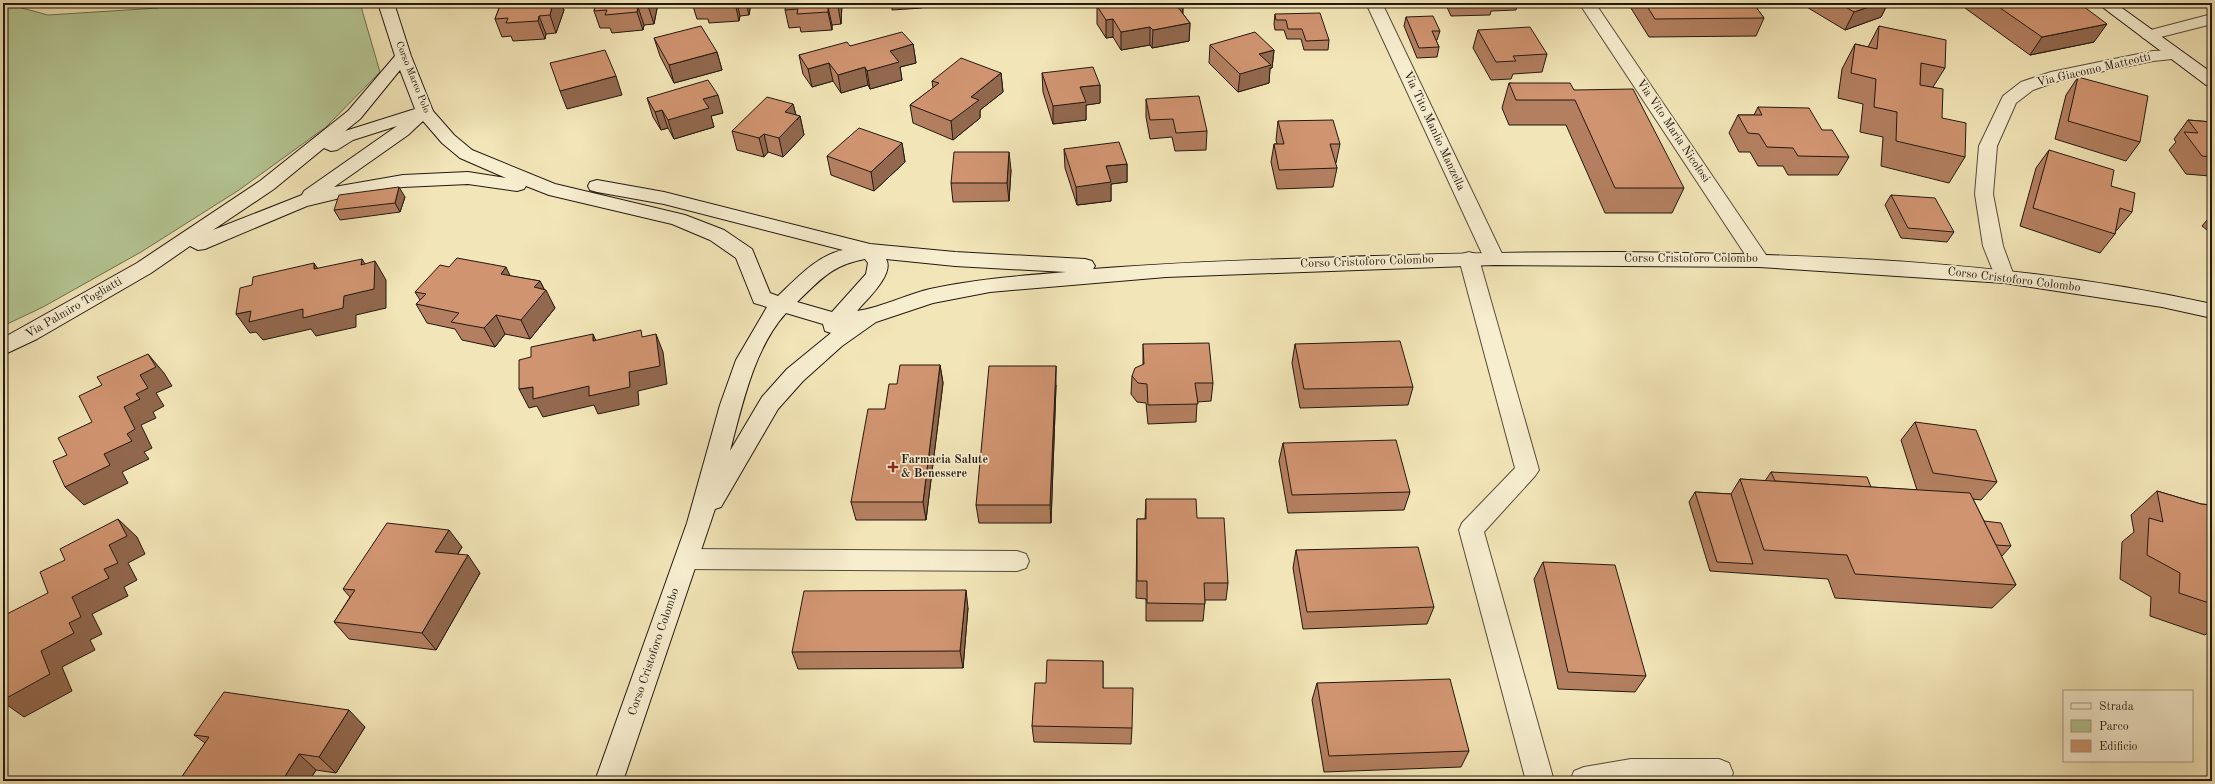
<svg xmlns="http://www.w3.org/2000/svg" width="2215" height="784" font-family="'Old Standard TT',serif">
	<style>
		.green { fill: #b4c693; stroke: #6c6f51 }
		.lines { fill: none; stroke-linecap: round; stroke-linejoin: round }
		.street-casing { stroke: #574b39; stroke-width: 2 }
		.secondary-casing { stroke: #23180f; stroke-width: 2 }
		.street { fill: #f7eed0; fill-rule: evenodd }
		.secondary { fill: #f7eed0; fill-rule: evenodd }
		.wall { fill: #b37f60; stroke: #23180f }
		.shaded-wall { fill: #92684e; stroke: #23180f }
		.building { fill: #d09470; stroke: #23180f }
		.poi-dot { fill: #8f2418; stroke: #f7eed0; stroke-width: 1.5 }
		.labels { text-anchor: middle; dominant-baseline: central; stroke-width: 3.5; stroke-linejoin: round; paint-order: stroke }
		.far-street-label { font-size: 10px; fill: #23180f; stroke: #f7eed0 }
		.street-label { font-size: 12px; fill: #23180f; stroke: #f7eed0 }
		.poi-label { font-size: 12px; font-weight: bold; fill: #23180f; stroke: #f7eed0; text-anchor: start }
	</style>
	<rect width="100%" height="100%" fill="#f2e5b7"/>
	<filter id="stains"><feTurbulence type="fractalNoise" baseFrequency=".005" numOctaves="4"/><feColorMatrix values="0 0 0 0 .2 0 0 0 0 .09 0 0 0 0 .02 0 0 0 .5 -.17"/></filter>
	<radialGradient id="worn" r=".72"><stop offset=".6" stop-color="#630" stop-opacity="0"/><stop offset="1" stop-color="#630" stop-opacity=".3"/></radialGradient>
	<!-- green -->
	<path class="green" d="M3,3L48,15L158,8L172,3H360L380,72L326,127L239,190L141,252L43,307L3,326Z"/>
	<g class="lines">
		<!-- street casing -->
		<g class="street-casing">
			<g id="street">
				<path d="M1366,3H1382L1504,258L1501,263L1494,265L1487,263L1484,258Z"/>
				<path d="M1579,3H1595L1766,255L1769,260L1766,265L1759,267L1752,265Z"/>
				<path d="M2212,14V24L2149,40L2143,38L2141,35L2143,32Z"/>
				<path d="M2176,50L2182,52L2184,55L2182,58L2153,61L2061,80L2033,90L2016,103L1997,146L1993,194L2003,246L2014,276L2011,281L2004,283L1997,281L1983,246L1975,194L1979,146L2003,96L2021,82L2051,72L2153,51Z"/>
				<path d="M1469,252L1476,254L1479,259L1539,470L1535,476L1484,532L1554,781H1526L1459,530L1462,523L1515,468L1459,259L1462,254Z"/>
				<path d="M687,549L1017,551L1026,554L1029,561L1026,568L1017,571L687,569L678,566L675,559L678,552Z"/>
				<path d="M1631,759H1719L1729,763L1733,773L1730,781H1570L1574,771L1584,767Z"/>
			</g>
		</g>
		<!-- secondary casing -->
		<g class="secondary-casing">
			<g id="secondary">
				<path d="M378,3H394L411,56L433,111L454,135L472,150L555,184L685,215L724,230L752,249L770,293L778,296C797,278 816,256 843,250L664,204L597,192L590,190L588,186L590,182L597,180L664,192L870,244L955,252L1085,259L1092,261L1095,266L1093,269C1168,263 1243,260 1318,258C1418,254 1517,252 1617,252C1816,254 2017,261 2212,304V318L2162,307L2004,283L1759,267L1494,265L1166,277L990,292L933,303L876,322L842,346L803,381L778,409L721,507L715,509L623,781H595L687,523L720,405L736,360L767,307L754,303L736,258L710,240L672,224L549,195L526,186L524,189L517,191L468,184L403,187L361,193L307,206L205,249L198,250L190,246L151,273L37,339L3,355V338L137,263L260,181L348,111L395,56ZM400,70L415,109L345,131L360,119ZM423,121L442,143L460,158L506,178L468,172L403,175L334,187L408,135ZM397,126L304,191L302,195L213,230L274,189L324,148L331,151L337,150L353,140ZM865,259L868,263L866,274L832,312L797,302C821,279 832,265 865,259ZM886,259L955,266L1066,272C1020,276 975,279 930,289C905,295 883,307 857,311C866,300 895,274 886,259ZM786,313L823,324L825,331L831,333L787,369L762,397L730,451C742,406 754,348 786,313Z"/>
				<path d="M2097,3H2115L2212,73V86L2206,85Z"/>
			</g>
		</g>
		<!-- street -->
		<use href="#street" class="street"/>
		<!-- secondary -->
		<use href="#secondary" class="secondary"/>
	</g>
	<!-- wall -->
	<g class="wall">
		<path d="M501,3H561L564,10L556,33L546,34L545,39L513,41L511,36L502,37L495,19Z"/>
		<path d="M596,3H658L654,24L644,25L643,30L612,33L610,28H600L594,11Z"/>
		<path d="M692,3H751L749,15L740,16L739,21L709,23L708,19H697Z"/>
		<path d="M842,3L841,24L832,25V30L801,32L800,27L789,28L785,10Z"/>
		<path d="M879,3H922V8L892,10V5L880,6Z"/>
		<path d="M1445,3H1518L1516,10L1491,11L1490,15L1451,16Z"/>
		<path d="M1629,3H1753L1764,18L1756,36L1649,37L1629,5Z"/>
		<path d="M1800,3H1888L1881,17L1845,30Z"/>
		<path d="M1968,3H2079L2094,42L2030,55L1965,8Z"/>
		<path d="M1183,5V14L1190,23L1189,41L1152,48L1150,45L1121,50L1113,37L1106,38L1097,24V6Z"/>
		<path d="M1275,14L1329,40L1328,50H1304L1301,39H1287L1284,30H1275L1274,24Z"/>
		<path d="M1406,17L1440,31L1437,40H1436L1439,47L1437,57L1417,58L1404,26Z"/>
		<path d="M1879,26L1945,68L1933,87L1942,118L1965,157L1949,183L1881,166L1883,137L1860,132L1863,104L1838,98L1842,69L1855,44L1868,47Z"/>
		<path d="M1478,30L1547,54L1542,72L1513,74L1511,79L1491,80L1473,48Z"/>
		<path d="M654,38L717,52L722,70L674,83L660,56Z"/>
		<path d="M913,44L916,63L900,67L902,80L870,89L868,85L841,93L833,81L812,87L803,74L799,55L850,46Z"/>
		<path d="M1210,45L1274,50L1272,68H1270L1269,83L1238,92L1209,63Z"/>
		<path d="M1001,73L1003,92L980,110V118L953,140L913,123L910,105L933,88L932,81Z"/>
		<path d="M1042,73L1100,85V103L1086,105V120L1053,124L1043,92Z"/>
		<path d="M2078,77L2140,142L2126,161L2055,139L2066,95Z"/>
		<path d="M1509,83L1574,90L1684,188L1672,213H1605L1566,125H1509L1502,108Z"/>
		<path d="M647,98L723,113L711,116L714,127L674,139L668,128L661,130L653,117Z"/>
		<path d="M1146,99L1207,131L1206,150L1175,151L1172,137L1150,139L1146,117Z"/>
		<path d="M793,104L796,115L800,116L804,135L783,157L768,152L764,157L737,150L732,131Z"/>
		<path d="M1758,107L1822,130L1849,157L1838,175H1788L1783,166H1758L1750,152H1739L1729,133L1738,115H1754Z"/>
		<path d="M2188,120L2212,122V179L2210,176L2186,174L2169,150L2176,142L2174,139Z"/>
		<path d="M1278,121L1340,144L1336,163H1335L1337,168L1333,187L1277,189L1271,162L1274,144H1277L1276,140Z"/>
		<path d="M902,143L905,162L874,191L831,175L827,156Z"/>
		<path d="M1064,149L1127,164V182L1111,184V201L1077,205L1065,168Z"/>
		<path d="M2049,150L2111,186L2132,212L2117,230H2116L2115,234L2100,253L2020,226L2036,168Z"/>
		<path d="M1011,170L1009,201L953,202L951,183Z"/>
		<path d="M1891,195L1954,232L1947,242L1901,238L1885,205Z"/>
		<path d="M405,197L400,212L340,220L334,210Z"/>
		<path d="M2212,214V234L2202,226Z"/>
		<path d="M449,267L510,276L540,281L544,289L555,308L530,339L505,334L495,347L462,340L455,329L427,323L416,304L420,300L415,292Z"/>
		<path d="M1143,344L1213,383L1211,401L1197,402L1196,422L1148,424L1146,403L1137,402L1131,394L1132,376L1143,365Z"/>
		<path d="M1295,344L1413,387L1408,405L1300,408L1292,363Z"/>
		<path d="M940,365L943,383L926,520H856L851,502L885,409L897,384Z"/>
		<path d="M1056,385L1051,523H979L976,505Z"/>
		<path d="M1915,422L1997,482L1981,500L1973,499L1984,521L2011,546L2002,556H2001L2016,585L1992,608L1835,598L1828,579L1710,571L1689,502L1695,492L1731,494L1740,479L1765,481L1771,472L1871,487L1917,490L1901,440Z"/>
		<path d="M1283,443L1410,492L1404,510L1288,513L1279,461Z"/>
		<path d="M2157,491L2201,504L2212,505V629L2205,635L2150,616L2151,597L2120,579L2122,542L2134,532L2131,515Z"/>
		<path d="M1146,499L1197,518L1228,583L1226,600H1205L1203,621H1146V599L1136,598L1137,519H1145Z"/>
		<path d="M462,547L458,554L480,573L436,650L349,639L334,622L350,597L343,589Z"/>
		<path d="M1296,550L1434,607L1427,624L1303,629L1293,568Z"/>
		<path d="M1543,562L1646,676L1635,692L1558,689L1534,579Z"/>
		<path d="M968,608L963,668L798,669L792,652Z"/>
		<path d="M1103,661V688L1132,728L1131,744L1034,742L1032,726L1046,683Z"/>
		<path d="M1317,683L1469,751L1461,767L1324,772L1312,700Z"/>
		<path d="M365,727L336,773L316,770L309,781H179L205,743L194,735Z"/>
	</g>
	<!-- shaded-wall -->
	<g class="shaded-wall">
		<path d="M553,3H561L564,10L556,33L550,15Z"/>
		<path d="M649,3H658L654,24L648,6Z"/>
		<path d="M735,3H737L740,16L739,21Z"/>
		<path d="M746,3H751L749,15Z"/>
		<path d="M838,3H842L841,24L838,6Z"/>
		<path d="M1880,3H1888L1881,17L1845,30L1854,12Z"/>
		<path d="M1183,5L1182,23L1177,6Z"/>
		<path d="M638,7L644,25L643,30L637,12Z"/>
		<path d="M828,7L832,25V30L828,12Z"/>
		<path d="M539,16L546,34L545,39L538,21Z"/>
		<path d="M1113,19V37L1106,38V20Z"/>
		<path d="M1190,23L1189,41L1152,48L1153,30Z"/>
		<path d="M2107,24L2094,42L2030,55L2042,37Z"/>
		<path d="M1150,27V45L1121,50V32Z"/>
		<path d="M913,44L916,63L900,67L902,80L870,89L867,71L890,51Z"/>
		<path d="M1274,50L1272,68H1270L1269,83L1238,92L1240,74L1259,54Z"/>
		<path d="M717,52L722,70L674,83L669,65Z"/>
		<path d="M829,63L833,81L812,87L808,69Z"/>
		<path d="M865,67L868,85L841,93L838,75Z"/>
		<path d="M1001,73L1003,92L980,110V118L953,140L951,121L971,97Z"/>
		<path d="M616,76L622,95L567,109L560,91Z"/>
		<path d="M1100,85V103L1086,105V120L1053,124V106L1080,87Z"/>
		<path d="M718,95L723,113L711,116L714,127L674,139L668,120L703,99Z"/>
		<path d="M793,104L797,120L800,116L804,135L783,157L779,138L785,112Z"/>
		<path d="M662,110L668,128L661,130L655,112Z"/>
		<path d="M764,134L768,152L764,157L759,138Z"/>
		<path d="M902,143L905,162L874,191L871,172Z"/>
		<path d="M1009,152L1011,170L1009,201L1007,183Z"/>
		<path d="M1127,164V182L1111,184V201L1077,205L1076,187L1106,166Z"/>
		<path d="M399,187L405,197L400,212L395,203Z"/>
		<path d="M362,259L373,277L361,265Z"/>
		<path d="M375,261L386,280V308L356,315V327L316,336L311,329L263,340L256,332L250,333L236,314L251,311L303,309L344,296Z"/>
		<path d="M314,263L326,281L314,269Z"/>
		<path d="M506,267L515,286L501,274Z"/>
		<path d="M540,281L545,291L546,290L555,308L530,339L521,320L534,287Z"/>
		<path d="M496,315L505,334L495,347L484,328Z"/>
		<path d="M593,334L601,352L593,341Z"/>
		<path d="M656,334L663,352L667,384L638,391L639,405L598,414L594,405L543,417L537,406L529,408L519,389L533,387L629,372Z"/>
		<path d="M148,354L164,373L172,386L156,393L164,406L153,412L156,418L141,425L152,448L144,452L149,459L122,472L128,483L84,505L65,487L127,434L124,407L136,394L140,375Z"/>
		<path d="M940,365L943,383L926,520L923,502Z"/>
		<path d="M1056,366V385L1051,523L1050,505Z"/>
		<path d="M118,519L137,537L145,554L128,563L137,580L124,587L128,596L92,614L102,634L90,640L95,650L62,667L72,691L24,717L3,702V700L41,651L69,623L72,597L104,569L109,545Z"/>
		<path d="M449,530L462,547L448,569L435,552Z"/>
		<path d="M468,555L480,573L436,650L422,633Z"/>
		<path d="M966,590L968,608L963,668L960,651Z"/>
		<path d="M349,710L365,727L336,773L319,757Z"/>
		<path d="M299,754L316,770L309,781H282Z"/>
	</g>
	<!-- building -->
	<g class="building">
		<path d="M501,3H553L550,15L539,16L538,21L506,23L508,18L495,19Z"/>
		<path d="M596,3H649L648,6L638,7L637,12L605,15L607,10L594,11Z"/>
		<path d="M704,3H735L704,5Z"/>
		<path d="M786,3H838V6L828,7V12L797,14L798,9L785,10Z"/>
		<path d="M1116,3H1182L1183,5L1177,6L1190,23L1153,30L1150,27L1121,32L1113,19L1106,20L1097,6Z"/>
		<path d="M1451,3H1491L1492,5L1453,7Z"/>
		<path d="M1645,3H1753L1764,18L1655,19Z"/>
		<path d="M1839,3H1880L1854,12Z"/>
		<path d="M1993,3H2079L2107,24L2042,37Z"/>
		<path d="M1320,13L1329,40L1306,41L1302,29H1288L1286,20H1276L1275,14Z"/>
		<path d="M1433,16L1440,31H1432L1439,47L1419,48L1406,17Z"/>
		<path d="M701,26L717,52L669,65L654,38Z"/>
		<path d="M1879,26L1946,40L1945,68L1921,63L1920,85L1943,89L1942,118L1966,123L1965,157L1896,141L1897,112L1874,107L1876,79L1851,73L1855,44L1877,49Z"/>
		<path d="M1530,27L1547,54L1513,56L1516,61L1496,62L1478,30Z"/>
		<path d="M902,32L913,44L890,51L899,62L867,71L865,67L838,75L829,63L808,69L799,55L847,42L850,46Z"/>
		<path d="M1255,32L1274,50L1259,54L1271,65L1240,74L1210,45Z"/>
		<path d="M605,50L616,76L560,91L550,63Z"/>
		<path d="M961,58L1001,73L971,97L979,100L951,121L910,105L939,83L932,81Z"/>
		<path d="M1093,67L1100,85L1080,87L1086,102L1053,106L1042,73Z"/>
		<path d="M2078,77L2148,96L2140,142L2068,121Z"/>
		<path d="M708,80L718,95L703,99L709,108L668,120L662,110L655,112L647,98Z"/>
		<path d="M1509,83H1570L1574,90L1633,89L1684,188H1615L1575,100H1516Z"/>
		<path d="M1199,96L1207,131L1176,133L1173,119L1150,120L1146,99Z"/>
		<path d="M767,97L793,104L785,112L800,116L779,138L764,134L759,138L732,131Z"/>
		<path d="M1758,107L1809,108L1822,130H1832L1849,157L1798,156L1793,148L1767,147L1759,134L1748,133L1738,115H1762Z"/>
		<path d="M1333,120L1340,144H1330L1337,168L1279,170L1274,144H1284L1278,121Z"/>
		<path d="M2188,120L2212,122V157L2202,156L2184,132L2198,133Z"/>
		<path d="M859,128L902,143L871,172L827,156Z"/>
		<path d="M1119,142L1127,164L1106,166L1111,182L1076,187L1064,149Z"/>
		<path d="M2049,150L2114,170L2111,186L2135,193L2132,212L2120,208L2115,234L2033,208Z"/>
		<path d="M954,152H1009L1007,183H951Z"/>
		<path d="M399,187L395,203L334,210L339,195Z"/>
		<path d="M1891,195L1935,198L1954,232L1908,228Z"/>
		<path d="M457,258L506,267L501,274L540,281L534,287L546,290L521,320L496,315L484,328L451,322L459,313L416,304L426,294L415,292L440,265L449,267Z"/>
		<path d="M362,259L361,265L375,261L374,289L344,296L343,308L303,318V309L249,322L251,311L236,314L240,288L252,285L253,277L314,263V269Z"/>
		<path d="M641,330L642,337L656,334L660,366L629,372L630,387L589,396V386L533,399V387L519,389V360L531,357V347L593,334V341Z"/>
		<path d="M1400,341L1413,387L1304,389L1295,344Z"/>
		<path d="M1209,343L1213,383H1195L1198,404L1148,405L1147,384L1138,383L1132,376L1135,368L1144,364L1143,344Z"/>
		<path d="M148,354L156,367L140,375L148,388L136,394L140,399L124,407L135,429L127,434L132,441L104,454L110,465L65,487L53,461L67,455L58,438L92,422L79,396L102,385L97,377Z"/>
		<path d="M900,365H940L923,502H851L868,409H885L889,384H897Z"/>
		<path d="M989,366H1056L1050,505H976Z"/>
		<path d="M1915,422L1976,430L1997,482L1933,473Z"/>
		<path d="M1396,440L1410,492L1292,495L1283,443Z"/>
		<path d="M1771,472L1867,477L1871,487L1775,481Z"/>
		<path d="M1740,479L1970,493L2016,585L1855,574L1847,555L1764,550Z"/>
		<path d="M2157,491L2201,504L2212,505V604L2179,593L2180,573L2147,555L2149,518L2163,522Z"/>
		<path d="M1695,492L1731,494L1753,564L1717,562Z"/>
		<path d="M1146,499H1196L1197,518H1224L1228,583H1204L1205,604L1147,603V581H1137V519H1146Z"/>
		<path d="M118,519L127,536L109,545L118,563L104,569L109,578L72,597L81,617L69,623L74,633L41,651L50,674L3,700V616L48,593L40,572L65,560L60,549Z"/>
		<path d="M1984,521L2001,523L2011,546L1996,545Z"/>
		<path d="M387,523L449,530L435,552L468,555L422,633L334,622L355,590L343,589Z"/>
		<path d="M1418,547L1434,607L1307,612L1296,550Z"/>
		<path d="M1543,562L1615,565L1646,676L1568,672Z"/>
		<path d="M966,590L960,651L792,652L804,591Z"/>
		<path d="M1047,660L1103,661V688H1133L1132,728L1032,726L1035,683H1046Z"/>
		<path d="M1450,679L1469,751L1329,756L1317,683Z"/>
		<path d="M224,692L349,710L319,757L299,754L282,781H179L209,737L194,735Z"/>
	</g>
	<!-- markers -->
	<path class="poi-dot" d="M891 461h4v4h4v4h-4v4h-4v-4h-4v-4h4z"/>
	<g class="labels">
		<!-- far-street labels -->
		<g class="far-street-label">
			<text transform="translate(413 77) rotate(68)">Corso Marco Polo</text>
		</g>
		<!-- street labels -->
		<g class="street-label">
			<text transform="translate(2094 70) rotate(-13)">Via Giacomo Matteotti</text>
			<text transform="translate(1434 131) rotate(65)">Via Tito Manlio Manzella</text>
			<text transform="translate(1673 131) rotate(56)">Via Vito Maria Nicolosi</text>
			<text x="1691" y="259">Corso Cristoforo Colombo</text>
			<text transform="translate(1367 262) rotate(-2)">Corso Cristoforo Colombo</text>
			<text transform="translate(2014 280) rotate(7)">Corso Cristoforo Colombo</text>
			<text transform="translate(74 308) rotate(-30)">Via Palmiro Togliatti</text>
			<text transform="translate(654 652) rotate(-71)">Corso Cristoforo Colombo</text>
		</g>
		<!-- poi labels -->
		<g class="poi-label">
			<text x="901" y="460">Farmacia Salute<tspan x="901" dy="14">&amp; Benessere</tspan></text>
		</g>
	</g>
	<!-- margin -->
	<rect width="2215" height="784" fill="none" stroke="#f2e5b7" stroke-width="16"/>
	<rect x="4" y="4" width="2207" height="776" fill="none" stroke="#23180f" stroke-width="2"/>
	<rect x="8" y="8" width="2199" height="768" fill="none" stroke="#23180f"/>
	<!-- legend -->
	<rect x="2063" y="690" width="130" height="72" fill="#f7eed0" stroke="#a29883"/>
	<rect x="2071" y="703" width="20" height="6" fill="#f7eed0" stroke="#a29883"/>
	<text x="2099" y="710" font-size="12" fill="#23180f">Strada</text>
	<rect x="2071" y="720" width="20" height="12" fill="#b4c693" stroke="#a29883"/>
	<text x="2099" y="730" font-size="12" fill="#23180f">Parco</text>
	<rect x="2071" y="740" width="20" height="12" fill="#d09470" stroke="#a29883"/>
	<text x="2099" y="750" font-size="12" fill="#23180f">Edificio</text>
	<rect width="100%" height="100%" filter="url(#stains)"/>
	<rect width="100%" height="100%" fill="url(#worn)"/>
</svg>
